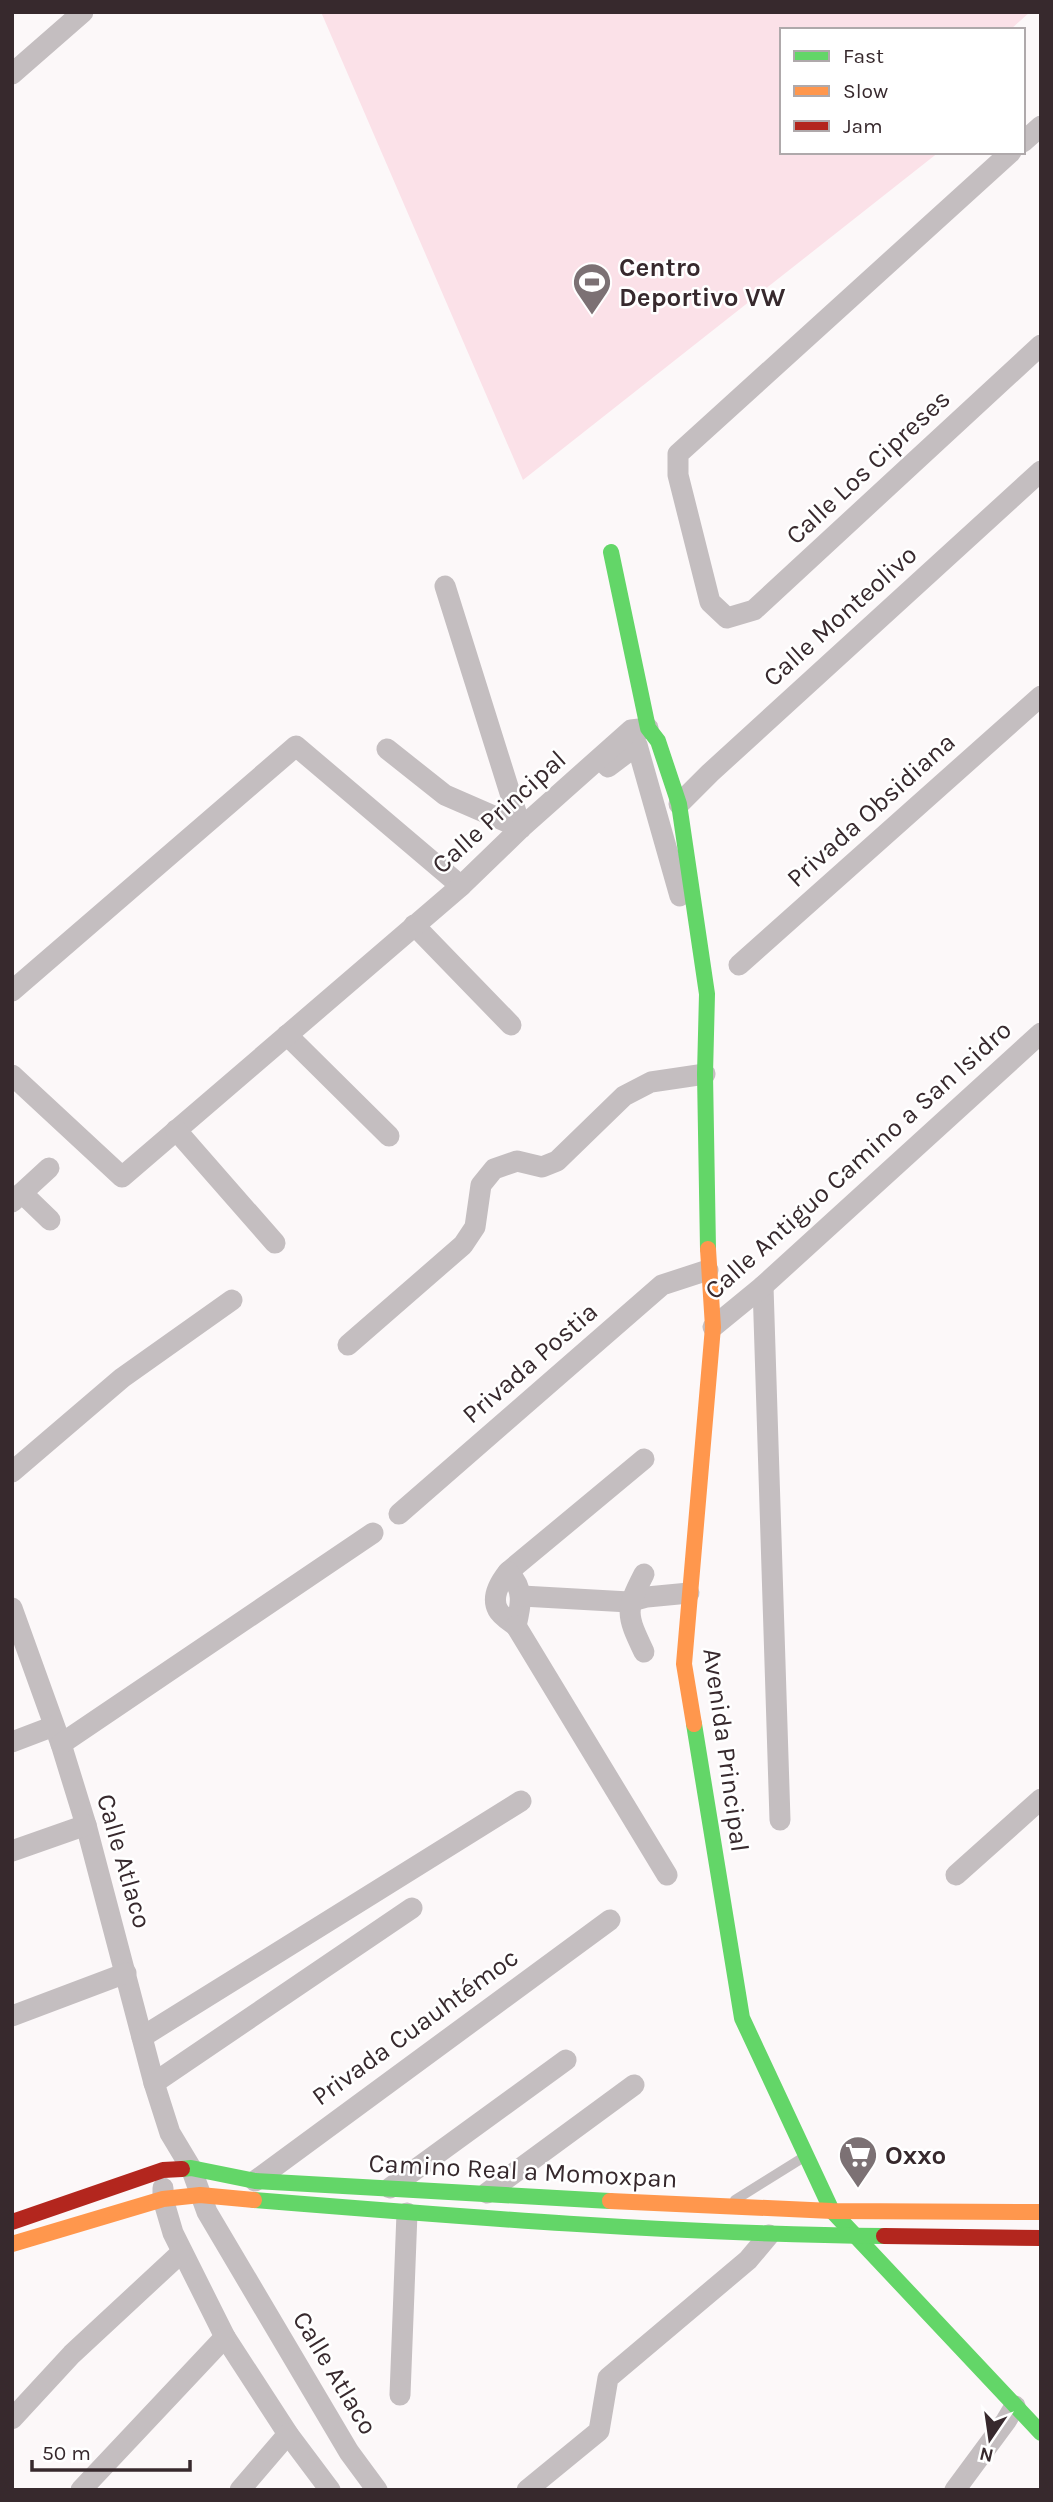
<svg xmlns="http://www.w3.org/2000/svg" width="1053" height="2502" font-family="Karla,sans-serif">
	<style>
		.green { fill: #fbe1e8 }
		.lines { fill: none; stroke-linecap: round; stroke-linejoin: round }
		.lane { stroke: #c4bec0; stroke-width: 10 }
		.street { stroke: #c4bec0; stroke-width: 21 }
		.fast { stroke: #63d668; stroke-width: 16 }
		.slow { stroke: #ff974d; stroke-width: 16 }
		.jam { stroke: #b3261e; stroke-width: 16 }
		.labels { text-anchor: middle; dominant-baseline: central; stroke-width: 5; stroke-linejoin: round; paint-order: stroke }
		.poi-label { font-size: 26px; font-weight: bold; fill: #37292d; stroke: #fff; text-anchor: start }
		.street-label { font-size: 26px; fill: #37292d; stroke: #fff }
	</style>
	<rect width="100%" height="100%" fill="#fcf8f9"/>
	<!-- green -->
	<path class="green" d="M321,12H1030L1010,30H782V152H939L523,480Z"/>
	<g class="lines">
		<!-- lane -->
		<path class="lane" d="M735,2200L804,2157"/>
		<!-- street -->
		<g class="street">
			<path d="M12,74L83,12"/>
			<path d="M1023,142L1041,126"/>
			<path d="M1011,152L678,454V475L710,602L727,618L754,610L1041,345"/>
			<path d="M445,586L521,828L512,800"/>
			<path d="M387,749L445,795L521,828"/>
			<path d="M608,767L637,745L680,896"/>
			<path d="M679,804L710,773L1041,471"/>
			<path d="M414,925L511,1025"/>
			<path d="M739,965L1041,696"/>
			<path d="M12,991L296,746L461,886"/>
			<path d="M287,1035L389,1136"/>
			<path d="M12,1075L122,1177L461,886L521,828L631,730L648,728"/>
			<path d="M176,1130L275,1243"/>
			<path d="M22,1193L50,1220"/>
			<path d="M12,1202L49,1168"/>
			<path d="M763,1286L780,1820"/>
			<path d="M713,1327L763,1286L1041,1033"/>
			<path d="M348,1345L463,1245L475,1227L481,1185L494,1169L517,1161L542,1167L557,1161L624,1096L651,1082L705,1074"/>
			<path d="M12,1472L122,1378L232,1300"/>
			<path d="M399,1514L662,1285L708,1270"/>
			<path d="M508,1572L644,1459"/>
			<path d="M508,1572C525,1589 521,1605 516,1626C511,1622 501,1616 498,1610C491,1597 500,1582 508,1572Z"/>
			<path d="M522,1596L629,1602L647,1597L689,1593"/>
			<path d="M12,1608L61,1744L86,1825L154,2083L170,2133L191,2168L207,2212L349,2452L377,2490"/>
			<path d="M516,1626L667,1875"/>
			<path d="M644,1652C626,1614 625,1611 644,1574"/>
			<path d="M12,1742L54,1726"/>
			<path d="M61,1744L373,1533"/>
			<path d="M12,1851L86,1825"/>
			<path d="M956,1875L1041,1799"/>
			<path d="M12,2016L126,1973"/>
			<path d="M142,2037L521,1801"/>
			<path d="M154,2083L412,1908"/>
			<path d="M255,2181L610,1920"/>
			<path d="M163,2188V2199L173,2233L225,2337L288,2434L330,2490"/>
			<path d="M390,2188L566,2060"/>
			<path d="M487,2193L634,2085"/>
			<path d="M400,2395L407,2213"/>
			<path d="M12,2419L72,2354L182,2252"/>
			<path d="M81,2490L225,2337"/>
			<path d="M240,2490L288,2434"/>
			<path d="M527,2490L599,2431L608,2378L748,2260L769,2235"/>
			<path d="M955,2490L1006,2421L1015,2406"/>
		</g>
		<!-- fast -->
		<g class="fast">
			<path d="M611,552L648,728L658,741L679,804L707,994L705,1074L708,1249"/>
			<path d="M694,1724L742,2018L832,2211L1041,2433"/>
			<path d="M182,2169L191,2168L255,2181L610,2201"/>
			<path d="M254,2200C464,2217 674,2234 884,2236"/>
		</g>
		<!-- slow -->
		<g class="slow">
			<path d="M694,1724L684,1664L713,1327L708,1249"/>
			<path d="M610,2201L832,2211L1041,2212"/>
			<path d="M12,2244L163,2199L200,2195L254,2200"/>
		</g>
		<!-- jam -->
		<g class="jam">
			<path d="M12,2222L163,2170L182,2169"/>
			<path d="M884,2236L1041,2238"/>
		</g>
	</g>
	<!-- icons -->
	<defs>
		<g id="stadium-pin" transform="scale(2.0125)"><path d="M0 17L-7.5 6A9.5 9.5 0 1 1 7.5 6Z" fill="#7c7174" stroke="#fff"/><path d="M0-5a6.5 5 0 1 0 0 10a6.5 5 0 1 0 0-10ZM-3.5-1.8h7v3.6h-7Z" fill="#fff"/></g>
		<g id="supermarket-pin" transform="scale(2.0125)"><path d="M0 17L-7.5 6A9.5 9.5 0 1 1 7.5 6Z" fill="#7c7174" stroke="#fff"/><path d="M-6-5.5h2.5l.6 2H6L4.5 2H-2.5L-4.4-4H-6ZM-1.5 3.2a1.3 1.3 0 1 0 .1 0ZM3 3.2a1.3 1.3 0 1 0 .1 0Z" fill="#fff"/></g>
	</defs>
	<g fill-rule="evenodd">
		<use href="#stadium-pin" x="592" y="282"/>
		<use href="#supermarket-pin" x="858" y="2155"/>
	</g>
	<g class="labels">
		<!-- poi labels -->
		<g class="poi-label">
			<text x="619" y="267">Centro<tspan x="619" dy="30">Deportivo VW</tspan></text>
			<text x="885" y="2155">Oxxo</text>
		</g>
		<!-- street labels -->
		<g class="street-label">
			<text transform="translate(868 467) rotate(-43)">Calle Los Cipreses</text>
			<text transform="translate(840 616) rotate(-42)">Calle Monteolivo</text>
			<text transform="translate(871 810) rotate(-42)">Privada Obsidiana</text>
			<text transform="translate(499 812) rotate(-42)">Calle Principal</text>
			<text transform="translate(858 1160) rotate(-42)">Calle Antiguo Camino a San Isidro</text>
			<text transform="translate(530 1363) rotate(-41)">Privada Postia</text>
			<text transform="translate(726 1750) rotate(82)">Avenida Principal</text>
			<text transform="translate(124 1861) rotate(74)">Calle Atlaco</text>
			<text transform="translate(415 2027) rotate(-36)">Privada Cuauhtémoc</text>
			<text transform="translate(523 2171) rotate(3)">Camino Real a Momoxpan</text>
			<text transform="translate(335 2373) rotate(59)">Calle Atlaco</text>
		</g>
	</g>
	<!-- border -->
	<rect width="1053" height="2502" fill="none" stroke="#37292d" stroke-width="28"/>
	<!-- legend -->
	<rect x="780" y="28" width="245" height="126" fill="#ffffff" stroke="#afa9ab" stroke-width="2"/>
	<rect x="794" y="51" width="35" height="10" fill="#63d668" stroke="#afa9ab" stroke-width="2"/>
	<text x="843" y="63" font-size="21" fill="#37292d">Fast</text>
	<rect x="794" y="86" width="35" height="10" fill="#ff974d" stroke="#afa9ab" stroke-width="2"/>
	<text x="843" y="98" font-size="21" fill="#37292d">Slow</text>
	<rect x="794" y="121" width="35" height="10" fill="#b3261e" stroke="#afa9ab" stroke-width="2"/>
	<text x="843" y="133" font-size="21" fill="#37292d">Jam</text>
	<!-- north arrow -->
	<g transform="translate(990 2439) rotate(193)" stroke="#ffffff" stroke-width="5" paint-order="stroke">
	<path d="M0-5L12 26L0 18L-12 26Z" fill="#37292d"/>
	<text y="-10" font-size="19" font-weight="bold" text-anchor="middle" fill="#37292d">N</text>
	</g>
	<!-- scale -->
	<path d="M32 2460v10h158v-10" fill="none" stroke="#37292d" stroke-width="3.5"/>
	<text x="42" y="2460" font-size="21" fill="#37292d" stroke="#ffffff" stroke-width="5" paint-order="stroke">50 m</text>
</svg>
